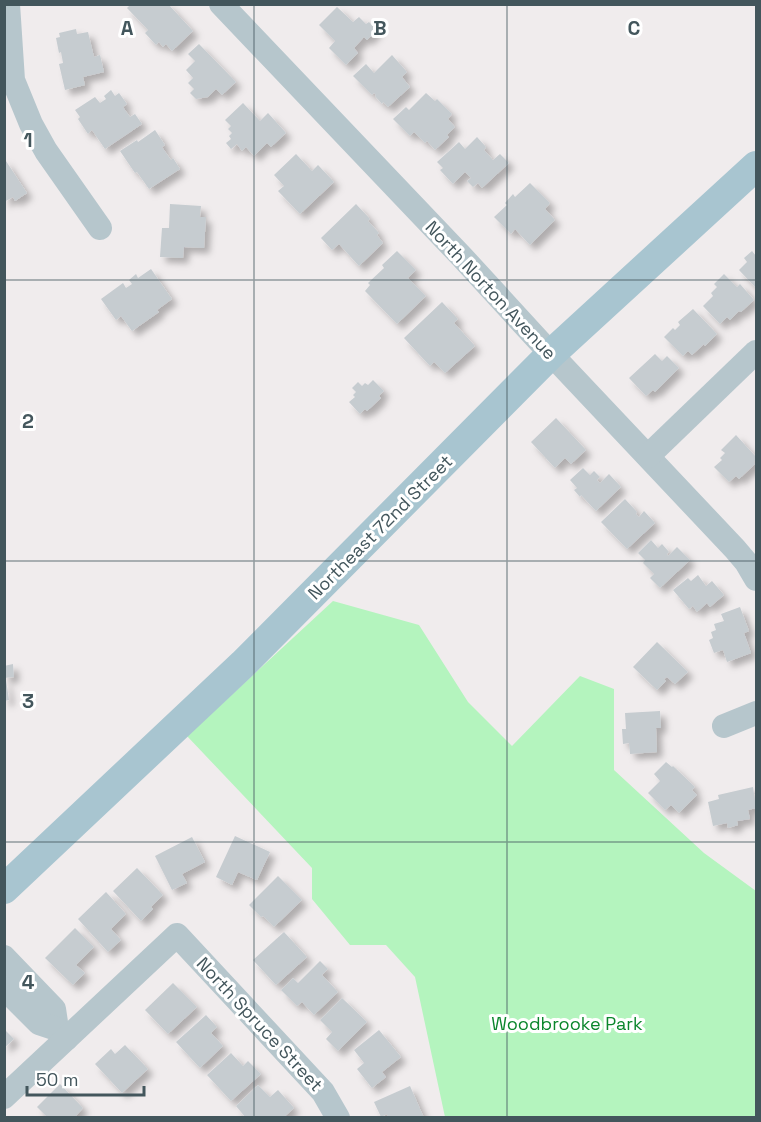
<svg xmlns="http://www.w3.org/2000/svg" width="761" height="1122" font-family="'Space Grotesk',sans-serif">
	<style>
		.green { fill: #b4f4be }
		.building { fill: #c6ccd0; filter: url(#shadow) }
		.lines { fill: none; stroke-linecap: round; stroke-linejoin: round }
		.minor { stroke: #b6c6cc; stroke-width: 24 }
		.major { stroke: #a8c5d0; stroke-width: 30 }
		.grid { fill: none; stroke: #43565c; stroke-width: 1.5; stroke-opacity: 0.55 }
		.labels { text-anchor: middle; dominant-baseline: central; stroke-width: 6; stroke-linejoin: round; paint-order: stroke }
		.street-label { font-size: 18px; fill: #43565c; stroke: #fff }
		.park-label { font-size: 18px; fill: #0b862c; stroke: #fff }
		.grid-label { font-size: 20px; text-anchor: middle; font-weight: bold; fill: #43565c; stroke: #fff; stroke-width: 6; stroke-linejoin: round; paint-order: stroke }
	</style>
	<defs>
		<filter id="shadow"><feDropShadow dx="5.5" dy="5.5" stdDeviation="3" flood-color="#0004"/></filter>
	</defs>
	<rect width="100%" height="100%" fill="#f0eced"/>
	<!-- green -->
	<path class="green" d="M333,601L419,625L468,702L512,746L580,676L614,689V770L704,853L756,891V1117H445L415,977L386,945H350L312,899V868L187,736Z"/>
	<!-- building -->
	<g class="building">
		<path d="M131,4H168L193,31L172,51L166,44L163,47L159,42L156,45L145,33L148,30L127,8Z"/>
		<path d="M337,7L353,22L359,17L366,24L369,22L377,30L367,40L364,37L354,48L358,53L346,65L329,48L335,41L319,25Z"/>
		<path d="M76,29L77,34L88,32L94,57L100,55L104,72L83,77L85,85L65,90L59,64L63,63L61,52L59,53L56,38L60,37L59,33Z"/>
		<path d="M199,44L236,82L222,95L216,89L208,97L196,99L190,93L194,89L188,83L193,78L186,70L195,61L188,54Z"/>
		<path d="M392,55L407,72L402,77L410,87L388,107L383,102L382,104L375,96L376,95L374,93L372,95L353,76L366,64L374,73Z"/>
		<path d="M111,90L115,96L119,93L127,104L123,107L130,117L135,114L142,124L105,149L92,130L88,134L78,119L80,117L75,110L95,97L100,103L106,99L104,96Z"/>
		<path d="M426,93L435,101L437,99L452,114L448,119L455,127L447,135L449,137L435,150L427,141L425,143L414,132L410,136L393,119L406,107L409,110Z"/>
		<path d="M243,103L260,121L268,113L286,133L271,147L267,143L254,156L246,147L242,151L237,144L231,149L226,143L231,139L229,136L232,133L228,129L231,126L225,120Z"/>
		<path d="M155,130L165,145L162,147L171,160L173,158L180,169L149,189L137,172L135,173L120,151L137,140L138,142Z"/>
		<path d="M477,137L486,147L484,150L493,160L500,154L509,163L482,188L478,183L473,187L467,181L471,178L465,172L453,184L440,170L443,168L437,162L459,142L465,149Z"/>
		<path d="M296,154L312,171L318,165L334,182L300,214L278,191L284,186L274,175Z"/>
		<path d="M4,158L27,193L15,201L13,197L4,202Z"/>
		<path d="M530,183L550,203L545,209L555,220L530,245L515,229L511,234L494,217L507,205L505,203L513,194L515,197Z"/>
		<path d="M170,204L201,206L200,217H206L204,248L184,247L183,258L160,257L162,228H169Z"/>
		<path d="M356,204L370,219L368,221L379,233L377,235L383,243L359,266L339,244L332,250L321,238Z"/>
		<path d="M397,251L416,270L408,278L426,296L397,324L365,291L370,285L368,283L384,268L382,265Z"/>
		<path d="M752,251L756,256V288L739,270L747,262L744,258Z"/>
		<path d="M151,269L172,299L157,310L159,312L132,331L121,316L116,320L101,299L123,283L126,288L132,284L129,280L136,274L138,278Z"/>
		<path d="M724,274L737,287L740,284L754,300L741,312L739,311L730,320L727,317L720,324L703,306L713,296L711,293L717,287L714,284Z"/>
		<path d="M442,302L458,319L454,323L475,346L445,373L434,362L430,366L404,338Z"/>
		<path d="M693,309L717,334L705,346L704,344L692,355L688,351L683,356L664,337L673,328L675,330L680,325L678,322Z"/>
		<path d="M655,354L662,361L667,356L679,368L655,392L653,390L646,396L629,378Z"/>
		<path d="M373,380L384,391L379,396L381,398L367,411L365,409L360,414L349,402L355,397L353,395L356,392L352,388L358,382L362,386L365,383L368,385Z"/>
		<path d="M556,418L586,450L571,464L565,458L555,468L531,442Z"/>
		<path d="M736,435L756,457V460L754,462L755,464L739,479L736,476L729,482L714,467L722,460L720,458L725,453L721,450Z"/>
		<path d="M583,468L590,475L594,471L600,477L597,480L600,483L609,474L621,487L596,511L581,495L580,497L574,490L577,488L570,480Z"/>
		<path d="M625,499L637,512L636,514L639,517L644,511L655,523L627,549L601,522Z"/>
		<path d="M651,540L658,548L662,544L669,552L667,554L668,556L677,547L690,560L660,588L650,578L654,574L643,563L645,560L638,553Z"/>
		<path d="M698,575L706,586L712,581L724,595L710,607L707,603L697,612L693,606L689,609L673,590L688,578L691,581Z"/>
		<path d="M740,607L749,631L744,633L751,653L727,662L723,650L714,653L709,640L713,638L711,632L716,630L714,624L724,621L721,614Z"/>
		<path d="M657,642L688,672L675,684L667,677L664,679L666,681L657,690L633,667Z"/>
		<path d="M13,664L14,677L4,678V666Z"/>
		<path d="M4,680H6L9,700L4,701Z"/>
		<path d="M660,711L661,728H656L657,752L630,754L629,743L623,744L622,729H626L625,713Z"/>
		<path d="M666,762L672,767L673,766L695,787L692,790L697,795L679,813L671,805L665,810L648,793L660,781L654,774Z"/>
		<path d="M753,787L756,808L748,810L750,819L737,821L738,825L728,828L727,823L713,826L708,802L719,799L718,795Z"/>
		<path d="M235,836L270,852L257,880L238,872L232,885L216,877Z"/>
		<path d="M192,837L205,862L182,874L187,883L172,890L155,856Z"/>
		<path d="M137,868L163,895L151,907L153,909L141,921L113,891Z"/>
		<path d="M278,876L302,900L274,927L263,916L261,917L249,905Z"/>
		<path d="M106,892L126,914L111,929L121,940L108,952L78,919Z"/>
		<path d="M75,928L94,947L76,965L85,973L73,985L45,958Z"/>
		<path d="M284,932L307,957L276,985L253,960Z"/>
		<path d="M320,961L328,969L322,975L338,992L314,1015L302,1002L297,1006L281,990L293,978L298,983Z"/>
		<path d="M173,983L197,1007L168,1034L145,1010Z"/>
		<path d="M342,998L367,1022L338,1051L326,1039L332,1032L320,1020Z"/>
		<path d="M206,1015L217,1027L211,1033L223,1046L200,1068L176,1042Z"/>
		<path d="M4,1029L14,1039L4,1048Z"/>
		<path d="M379,1030L401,1057L382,1072L386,1077L372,1088L357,1069L364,1063L354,1050Z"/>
		<path d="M125,1045L148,1069L122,1093L95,1064L111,1049L115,1054Z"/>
		<path d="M231,1053L243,1066L248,1061L261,1074L231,1101L207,1075Z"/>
		<path d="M60,1084L83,1108L74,1118H48L37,1107Z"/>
		<path d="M258,1085L270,1097L278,1090L294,1108L283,1118H276L275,1116L274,1118H246L236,1106Z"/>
		<path d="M410,1086L424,1118H388L387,1114L381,1117L374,1102Z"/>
	</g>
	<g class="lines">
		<!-- minor -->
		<g class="minor">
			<path d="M8,4L13,80L31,124L46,151L100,228"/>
			<path d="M221,4L462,257L551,354L735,549L746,562L756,579"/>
			<path d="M648,456L756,352"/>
			<path d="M724,726L756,713"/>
			<path d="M4,957L54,1009L57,1029"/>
			<path d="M4,988L39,1023L57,1029L66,1039"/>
			<path d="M4,1097L177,935L323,1092L338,1118"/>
		</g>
		<!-- major -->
		<path class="major" d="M4,889L243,664L551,354L756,166"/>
	</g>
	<!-- grid -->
	<path class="grid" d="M254,4V1118M507,4V1118M4,280H756M4,561H756M4,842H756"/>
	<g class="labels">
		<!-- street labels -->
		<g class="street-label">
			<text transform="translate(491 290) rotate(47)">North Norton Avenue</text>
			<text transform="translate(380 527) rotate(-45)">Northeast 72nd Street</text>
			<text transform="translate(260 1024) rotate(47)">North Spruce Street</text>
		</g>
		<!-- park labels -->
		<g class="park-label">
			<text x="567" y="1023">Woodbrooke Park</text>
		</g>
	</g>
	<g class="grid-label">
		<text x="127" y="35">A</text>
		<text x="380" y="35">B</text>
		<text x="634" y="35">C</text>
		<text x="28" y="147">1</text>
		<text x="28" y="428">2</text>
		<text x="28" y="708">3</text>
		<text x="28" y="989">4</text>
	</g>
	<!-- border -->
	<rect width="761" height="1122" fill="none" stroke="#43565c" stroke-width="12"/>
	<!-- scale -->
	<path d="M27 1086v9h117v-9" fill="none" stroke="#43565c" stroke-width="3"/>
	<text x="36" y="1086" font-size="18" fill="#43565c" stroke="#ffffff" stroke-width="4.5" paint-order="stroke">50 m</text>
</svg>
